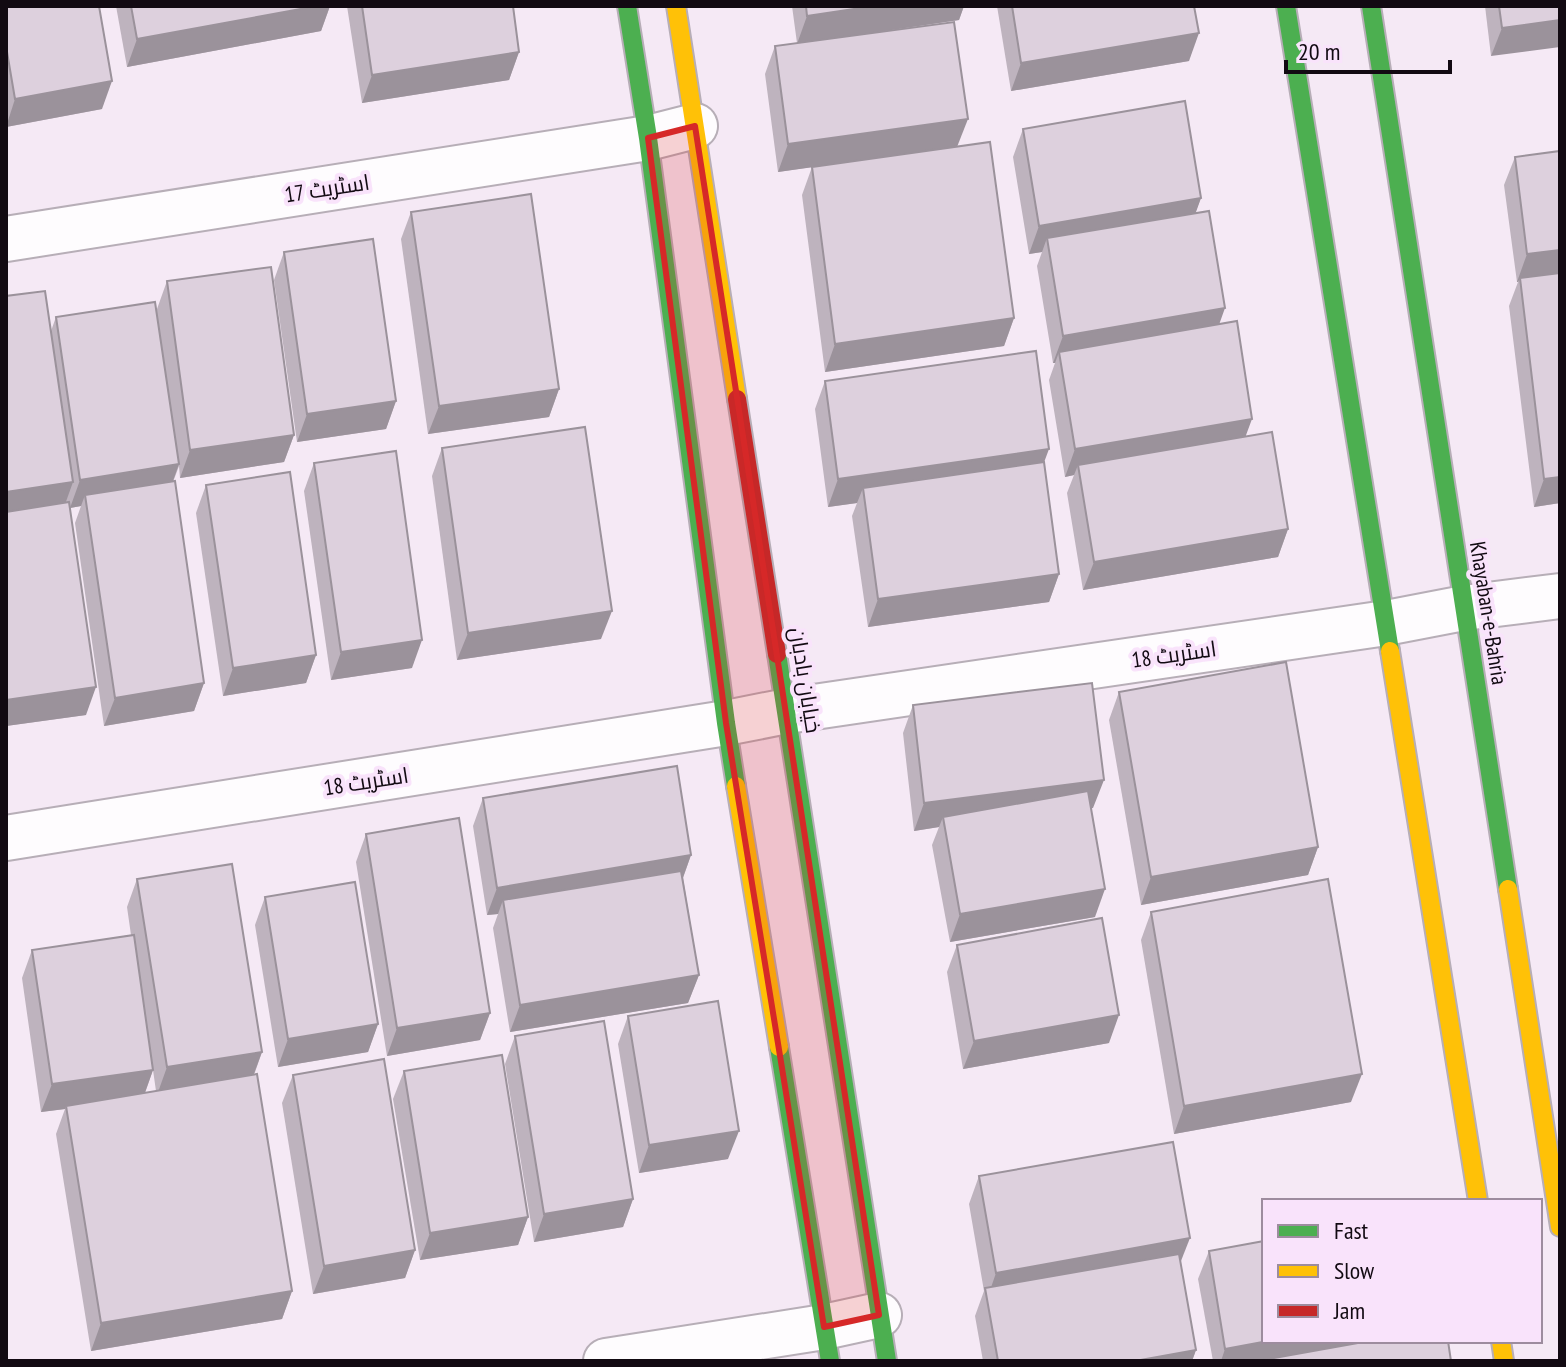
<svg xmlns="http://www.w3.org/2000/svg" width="1566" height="1367" font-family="'PT Sans Narrow',Cairo,sans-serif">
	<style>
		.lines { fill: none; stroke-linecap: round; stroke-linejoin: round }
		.street-casing { stroke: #b7aeb7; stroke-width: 48 }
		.fast-casing { stroke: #b7aeb7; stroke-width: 22 }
		.slow-casing { stroke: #b7aeb7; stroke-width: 22 }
		.jam-casing { stroke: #b7aeb7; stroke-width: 22 }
		.street { stroke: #fefcfe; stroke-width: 44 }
		.fast { stroke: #4caf50; stroke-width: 18 }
		.slow { stroke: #ffc107; stroke-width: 18 }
		.jam { stroke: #c62828; stroke-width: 18 }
		.wall { fill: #beb3be; fill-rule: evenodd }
		.shaded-wall { fill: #9b929b }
		.building { fill: #ddd0dd; stroke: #9b929b; stroke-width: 2 }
		.marked { fill: #d62828; fill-opacity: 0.2; stroke: #d62828; stroke-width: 6; stroke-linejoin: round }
		.labels { text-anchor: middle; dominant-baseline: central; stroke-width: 8; stroke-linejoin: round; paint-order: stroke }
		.street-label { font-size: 22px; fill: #120a12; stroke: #f9e3fb }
	</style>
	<rect width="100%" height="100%" fill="#f5e9f5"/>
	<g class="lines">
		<!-- street casing -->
		<g class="street-casing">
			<g id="street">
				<path d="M6,239L648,138L695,126"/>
				<path d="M6,838L726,723L787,711L1386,623L1464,608L1560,596"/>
				<path d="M606,1361L824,1327L879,1315"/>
			</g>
		</g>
		<!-- fast casing -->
		<g class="fast-casing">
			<g id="fast">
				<path d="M627,6L648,138L726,723L736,786"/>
				<path d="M1286,6L1390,651"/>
				<path d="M1371,6L1508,889"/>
				<path d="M777,654L887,1361"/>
				<path d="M779,1047L830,1361"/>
			</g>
		</g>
		<!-- slow casing -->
		<g class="slow-casing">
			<g id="slow">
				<path d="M676,6L737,399"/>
				<path d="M1390,651L1478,1201"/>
				<path d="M736,786L779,1047"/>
				<path d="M1508,889L1560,1227"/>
				<path d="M1501,1341L1504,1361"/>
			</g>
		</g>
		<!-- jam casing -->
		<g class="jam-casing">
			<path id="jam" d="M737,399L777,654"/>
		</g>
		<!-- street -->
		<use href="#street" class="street"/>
		<!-- fast -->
		<use href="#fast" class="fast"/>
		<!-- slow -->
		<use href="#slow" class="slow"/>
		<!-- jam -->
		<use href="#jam" class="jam"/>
	</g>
	<!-- wall -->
	<g class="wall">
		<path d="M6,6L102,109L6,127Z"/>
		<path d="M116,6H330L321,31L127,67Z"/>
		<path d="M347,6H513L519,52L509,80L362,103Z"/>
		<path d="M792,6H964L959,20L817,41L957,146L1014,318L1004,346L825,372L802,195L812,167L778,172L765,74L775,46L797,43Z"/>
		<path d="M997,6H1194L1189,61L1011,91Z"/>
		<path d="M1485,6H1560L1491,56Z"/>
		<path d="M1023,129L1201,198L1195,213L1219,324L1246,436L1288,529L1278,557L1083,590L1067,493L1074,475L1065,477L1049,380L1055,363H1053L1037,266L1042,252L1029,254L1013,157Z"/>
		<path d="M1560,151V503L1534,507L1509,306L1518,282H1517L1504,185L1515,157Z"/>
		<path d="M411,212L559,389L549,417L428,434L401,239Z"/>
		<path d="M284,252L396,401L386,429L297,442L274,280Z"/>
		<path d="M167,281L294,435L284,462L180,478L179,466L173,482L204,683L194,711L104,726L75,523L81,506L70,508L86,715L6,726V296L51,331L56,317L157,309Z"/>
		<path d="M825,381L1044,462L1059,574L1049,602L868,627L852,516L857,503L828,507L815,409Z"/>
		<path d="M442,448L601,639L457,660L432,476Z"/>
		<path d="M314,463L412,668L331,680L304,491Z"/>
		<path d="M206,485L316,655L306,683L223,696L196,513Z"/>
		<path d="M1119,692L1318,847L1308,875L1141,905L1109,720Z"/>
		<path d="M913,705L1093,808H1091L1095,917L950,942L932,845L939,827L914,831L903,733Z"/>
		<path d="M483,798L691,855L683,878L699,975L688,1003L510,1032L493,928L498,914L487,915L473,826Z"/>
		<path d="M366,834L490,1013L480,1040L387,1056L356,862Z"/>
		<path d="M137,879L262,1052L254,1075L292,1291L282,1319L91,1351L56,1134L65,1109L41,1112L22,978L32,950L131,935L127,907ZM153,1070L156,1091L145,1093Z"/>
		<path d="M265,897L378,1024L368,1052L278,1067L255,925Z"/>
		<path d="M1151,912L1351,1102L1174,1134L1141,940Z"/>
		<path d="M957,945L1109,1043L963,1069L947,972Z"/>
		<path d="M628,1016L728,1159L639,1173L618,1044Z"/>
		<path d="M515,1036L633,1199L623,1227L534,1242L505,1064Z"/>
		<path d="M404,1071L528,1217L518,1245L420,1260L393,1099Z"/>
		<path d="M293,1075L415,1250L405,1278L313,1294L282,1103Z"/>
		<path d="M979,1176L1181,1263L1196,1350L1192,1361H983L975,1316L984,1291L969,1204Z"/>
		<path d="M1209,1251L1451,1361H1213L1198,1279Z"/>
	</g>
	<!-- shaded-wall -->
	<g class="shaded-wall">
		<path d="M317,6H330L321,31L127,67L137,39Z"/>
		<path d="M874,6H964L959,20L797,44L807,16Z"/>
		<path d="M1560,20V47L1491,56L1502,28Z"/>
		<path d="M1199,33L1189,61L1011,91L1021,63Z"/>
		<path d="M519,52L509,80L362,103L372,75Z"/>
		<path d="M112,81L102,109L6,127L15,99Z"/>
		<path d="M968,119L957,147L778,172L788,144Z"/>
		<path d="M1201,198L1191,226L1047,238L1042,252L1029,254L1039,226Z"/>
		<path d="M1560,250V276L1520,278L1518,282H1517L1527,254Z"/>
		<path d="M1225,308L1215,336L1059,352L1055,363H1053L1063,336Z"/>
		<path d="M1014,318L1004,346L825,372L835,344Z"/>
		<path d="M559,389L549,417L428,434L439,406Z"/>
		<path d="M396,401L386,429L297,442L307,414Z"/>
		<path d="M1252,419L1242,446L1078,465L1074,475L1065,477L1075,449Z"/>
		<path d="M294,435L284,462L180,478L190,450Z"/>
		<path d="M1049,449L1039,476L863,488L857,503L828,507L838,479Z"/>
		<path d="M179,464L169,492L85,495L81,506L70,508L80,480Z"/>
		<path d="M1560,477V503L1534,507L1544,479Z"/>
		<path d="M73,482L63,510L6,519V492Z"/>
		<path d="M1288,529L1278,557L1083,590L1094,562Z"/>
		<path d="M1059,574L1049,602L868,627L878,599Z"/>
		<path d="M612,611L601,639L457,660L468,633Z"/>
		<path d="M422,640L412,668L331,680L341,652Z"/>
		<path d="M316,655L306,683L223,696L233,668Z"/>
		<path d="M204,683L194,711L104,726L115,698Z"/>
		<path d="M96,687L86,715L6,726V700Z"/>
		<path d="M1104,780L1093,808L944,827L943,817L939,827L914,831L924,803Z"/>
		<path d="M1318,847L1308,875L1141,905L1151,877Z"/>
		<path d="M691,855L681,883L503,900L498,914L487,915L497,888Z"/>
		<path d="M1105,889L1095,917L950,942L960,914Z"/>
		<path d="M699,975L688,1003L510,1032L520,1005Z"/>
		<path d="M490,1013L480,1040L387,1056L397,1028Z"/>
		<path d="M1119,1015L1109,1043L963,1069L974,1041Z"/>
		<path d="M378,1024L368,1052L278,1067L288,1039Z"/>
		<path d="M262,1052L252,1079L157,1095L167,1067Z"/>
		<path d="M153,1070L143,1098L66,1106L65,1109L41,1112L52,1084Z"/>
		<path d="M1362,1074L1351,1102L1174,1134L1184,1106Z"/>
		<path d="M739,1131L728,1159L639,1173L649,1145Z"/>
		<path d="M633,1199L623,1227L534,1242L544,1214Z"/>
		<path d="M528,1217L518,1245L420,1260L430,1233Z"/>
		<path d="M1190,1238L1179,1266L987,1299L996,1273Z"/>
		<path d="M415,1250L405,1278L313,1294L324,1266Z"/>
		<path d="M292,1291L282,1319L91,1351L101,1323Z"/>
		<path d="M1268,1341H1414L1302,1361H1221L1225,1349Z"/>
		<path d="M1196,1350L1192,1361H1135Z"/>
	</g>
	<!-- building -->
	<g class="building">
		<path d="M6,6H99L112,81L15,99L6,46Z"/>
		<path d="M131,6H317L137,39Z"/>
		<path d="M362,6H513L519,52L372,75Z"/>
		<path d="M806,6H874L807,16Z"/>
		<path d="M1012,6H1194L1199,33L1021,63Z"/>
		<path d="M1499,6H1560V20L1502,28Z"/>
		<path d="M954,22L968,119L788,144L775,46Z"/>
		<path d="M1185,101L1201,198L1039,226L1023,129Z"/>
		<path d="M990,142L1014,318L835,344L812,167Z"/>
		<path d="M1560,151V250L1527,254L1515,157Z"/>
		<path d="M531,194L559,389L439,406L411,212Z"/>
		<path d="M1209,211L1225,308L1063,336L1047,238Z"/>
		<path d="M373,239L396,401L307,414L284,252Z"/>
		<path d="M271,267L294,435L190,450L167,281Z"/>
		<path d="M1560,273V477L1544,479L1520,278Z"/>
		<path d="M45,291L73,482L6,492V296Z"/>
		<path d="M155,302L179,464L80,480L56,317Z"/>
		<path d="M1237,321L1252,419L1075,449L1059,352Z"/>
		<path d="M1036,351L1049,449L838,479L825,381Z"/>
		<path d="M585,427L612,611L468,633L442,448Z"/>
		<path d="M1272,432L1288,529L1094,562L1078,465Z"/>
		<path d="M396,451L422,640L341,652L314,463Z"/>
		<path d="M1044,462L1059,574L878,599L863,488Z"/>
		<path d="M290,472L316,655L233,668L206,485Z"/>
		<path d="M175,481L204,683L115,698L85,495Z"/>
		<path d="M69,502L96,687L6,700V512Z"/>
		<path d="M1286,662L1318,847L1151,877L1119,692Z"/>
		<path d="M1092,683L1104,780L924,803L913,705Z"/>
		<path d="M677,766L691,855L497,888L483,798Z"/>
		<path d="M1088,791L1105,889L960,914L943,817Z"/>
		<path d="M459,818L490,1013L397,1028L366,834Z"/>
		<path d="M232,864L262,1052L167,1067L137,879Z"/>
		<path d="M681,871L699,975L520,1005L503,900Z"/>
		<path d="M1328,879L1362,1074L1184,1106L1151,912Z"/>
		<path d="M355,882L378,1024L288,1039L265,897Z"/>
		<path d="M1102,918L1119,1015L974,1041L957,945Z"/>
		<path d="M134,935L153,1070L52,1084L32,950Z"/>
		<path d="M718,1001L739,1131L649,1145L628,1016Z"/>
		<path d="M604,1021L633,1199L544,1214L515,1036Z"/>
		<path d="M502,1055L528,1217L430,1233L404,1071Z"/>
		<path d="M384,1059L415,1250L324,1266L293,1075Z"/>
		<path d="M257,1074L292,1291L101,1323L66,1106Z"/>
		<path d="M1173,1142L1190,1238L996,1273L979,1176Z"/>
		<path d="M1264,1241V1341H1268L1225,1349L1209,1251Z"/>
		<path d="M1179,1254L1196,1350L1135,1361H998L985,1288Z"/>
		<path d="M1369,1341H1448L1451,1361H1258Z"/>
	</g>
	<!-- marked area -->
	<path class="marked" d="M695,126L879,1315L824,1327L726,723L648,138Z"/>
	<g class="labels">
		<!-- street labels -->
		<g class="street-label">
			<text transform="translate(327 188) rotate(-9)">اسٹریٹ 17</text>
			<text transform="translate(1489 613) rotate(81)">Khayaban-e-Bahria</text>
			<text transform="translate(1174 654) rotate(-8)">اسٹریٹ 18</text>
			<text transform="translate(806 680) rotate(81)">خیابان بادبان</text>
			<text transform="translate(366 781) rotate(-9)">اسٹریٹ 18</text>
		</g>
	</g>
	<!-- border -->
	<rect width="1566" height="1367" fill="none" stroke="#120a12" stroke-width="16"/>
	<!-- legend -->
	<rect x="1262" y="1199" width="280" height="144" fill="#f9e3fb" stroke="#9d8c9e" stroke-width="2"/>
	<rect x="1278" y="1225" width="40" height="12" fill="#4caf50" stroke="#9d8c9e" stroke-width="2"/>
	<text x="1334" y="1239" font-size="24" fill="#120a12">Fast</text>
	<rect x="1278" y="1265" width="40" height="12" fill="#ffc107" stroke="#9d8c9e" stroke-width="2"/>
	<text x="1334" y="1279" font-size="24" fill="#120a12">Slow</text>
	<rect x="1278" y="1305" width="40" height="12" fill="#c62828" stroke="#9d8c9e" stroke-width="2"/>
	<text x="1334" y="1319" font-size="24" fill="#120a12">Jam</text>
	<!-- scale -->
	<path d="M1286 60v12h164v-12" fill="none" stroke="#120a12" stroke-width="4"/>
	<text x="1298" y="60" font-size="24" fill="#120a12" stroke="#f9e3fb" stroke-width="6" paint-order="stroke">20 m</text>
</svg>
